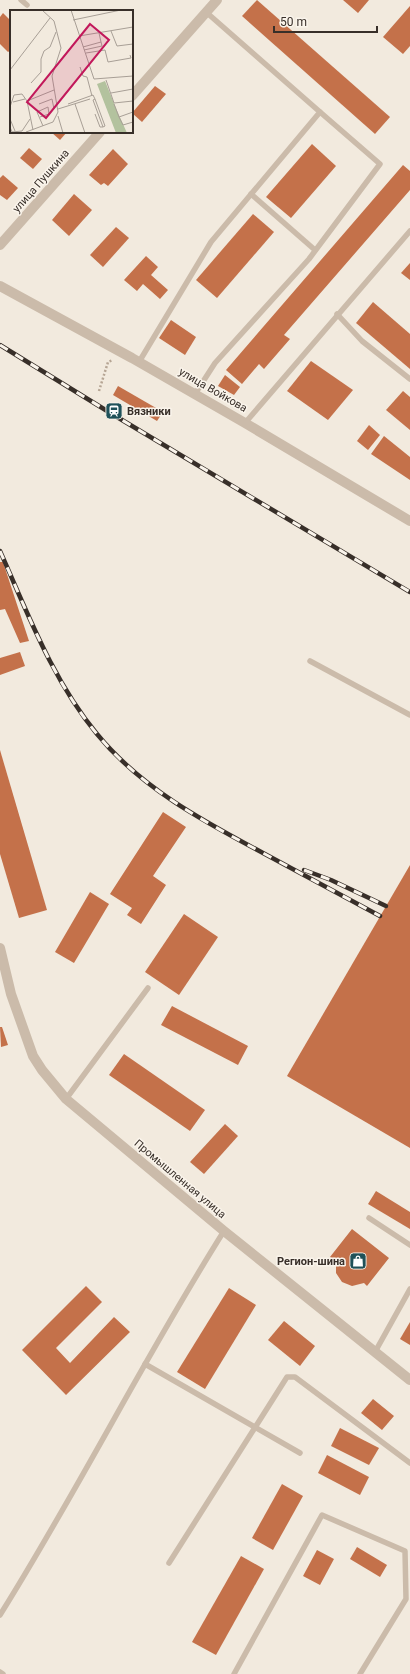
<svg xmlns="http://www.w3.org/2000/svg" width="410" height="1674" font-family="Roboto,sans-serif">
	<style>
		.building { fill: #c4714a }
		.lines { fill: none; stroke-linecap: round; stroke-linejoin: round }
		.path { stroke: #b6a594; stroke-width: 2.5; stroke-dasharray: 2 2; stroke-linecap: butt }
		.service { stroke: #cbbbaa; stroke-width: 5.5 }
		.minor { stroke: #cbbbaa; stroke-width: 10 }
		.rail-casing { stroke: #382f29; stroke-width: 4.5 }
		.rail { stroke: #faf4eb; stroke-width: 3; stroke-dasharray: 9; stroke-linecap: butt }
		.labels { text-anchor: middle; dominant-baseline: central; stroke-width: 3; stroke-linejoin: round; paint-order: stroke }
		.street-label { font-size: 11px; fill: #382f29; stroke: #faf4eb }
		.poi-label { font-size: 11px; font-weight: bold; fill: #382f29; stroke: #faf4eb; text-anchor: start }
		.inset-road { fill: none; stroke: #a89f96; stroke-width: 1 }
		.view { fill: #c2185b; fill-opacity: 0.15; stroke: #c2185b; stroke-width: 2 }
		.inset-edge { fill: none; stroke: #382f29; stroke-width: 2 }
	</style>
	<rect width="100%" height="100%" fill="#f2eade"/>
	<!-- building -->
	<g class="building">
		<path d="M257,0L390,117L375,134L242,16Z"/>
		<path d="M343,0H369L358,13Z"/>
		<path d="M410,6V46L403,54L383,37Z"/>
		<path d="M3,13L11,21V50L8,52L0,44V17Z"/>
		<path d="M155,86L166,94L142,122L132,113Z"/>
		<path d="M51,132H67L60,140Z"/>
		<path d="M312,144L336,166L291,218L266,197Z"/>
		<path d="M29,148L42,159L33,169L20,158Z"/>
		<path d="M113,149L128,164L108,186L104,183L101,185L89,175Z"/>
		<path d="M403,165L410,171V190L284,335L290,339L264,369L259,364L242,384L226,370Z"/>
		<path d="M3,175L18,188L7,200L0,195V178Z"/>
		<path d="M74,194L92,210L69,236L52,220Z"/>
		<path d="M253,214L274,232L217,298L196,280Z"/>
		<path d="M116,227L129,238L103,267L90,255Z"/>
		<path d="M146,256L158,267L151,275L168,290L160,299L143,284L137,291L124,280Z"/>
		<path d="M410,263V280L401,273Z"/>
		<path d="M373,302L410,334V369L356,323Z"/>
		<path d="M171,320L196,337L185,355L159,338Z"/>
		<path d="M311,361L353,390L328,420L287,391Z"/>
		<path d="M225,375L240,387L234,395L218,386Z"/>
		<path d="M118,386L163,412L157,421L113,395Z"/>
		<path d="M403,391L410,397V430L386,410Z"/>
		<path d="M369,425L380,435L368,450L357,441Z"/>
		<path d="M384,436L410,457V480L371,454Z"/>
		<path d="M0,562H3L29,641L20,643L5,609L0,610Z"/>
		<path d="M20,652L25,666L0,675V658Z"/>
		<path d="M0,750L47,910L19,918L0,854Z"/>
		<path d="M163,812L186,827L153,876L166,885L141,924L127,915L132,908L110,894Z"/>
		<path d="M410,865V1148L287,1076Z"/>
		<path d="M90,892L109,904L74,963L55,952Z"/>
		<path d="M184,914L218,937L179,995L145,972Z"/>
		<path d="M172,1006L248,1046L238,1065L161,1025Z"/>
		<path d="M0,1027H2L8,1045L1,1047Z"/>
		<path d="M124,1054L205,1110L190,1131L109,1075Z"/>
		<path d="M225,1124L238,1136L204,1174L190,1162Z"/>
		<path d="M376,1191L410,1212V1229L368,1204Z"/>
		<path d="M352,1229L389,1258L367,1286L364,1283L352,1286L342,1282L336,1273V1261L330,1257Z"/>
		<path d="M86,1286L102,1302L56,1348L70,1363L114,1317L130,1332L66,1395L22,1350Z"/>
		<path d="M229,1288L256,1305L205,1389L177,1372Z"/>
		<path d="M284,1321L315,1346L300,1366L268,1340Z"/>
		<path d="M410,1322V1345L400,1339Z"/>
		<path d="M373,1399L394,1416L382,1430L361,1413Z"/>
		<path d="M340,1428L379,1448L369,1465L331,1446Z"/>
		<path d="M327,1455L369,1477L360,1495L318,1473Z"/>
		<path d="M282,1484L303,1496L273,1550L252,1538Z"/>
		<path d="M357,1547L387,1565L380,1577L350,1559Z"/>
		<path d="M317,1550L334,1559L320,1585L303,1576Z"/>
		<path d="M241,1556L264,1569L216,1655L192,1642Z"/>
	</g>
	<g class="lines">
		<!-- path -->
		<path class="path" d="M99,391L108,362L113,360"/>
		<!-- service -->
		<g class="service">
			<path d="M21,0L27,5"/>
			<path d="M251,194L315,250"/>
			<path d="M337,314L362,341L410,379"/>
			<path d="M139,362L211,242L320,112L206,12"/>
			<path d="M195,394L215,363L309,259L380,164L320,112"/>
			<path d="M245,423L410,231"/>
			<path d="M310,661L410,715"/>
			<path d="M66,1099L148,988"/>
			<path d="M369,1218L410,1245"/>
			<path d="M375,1352L410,1289"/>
			<path d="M145,1364L300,1453"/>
			<path d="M169,1563L287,1377H295L410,1463"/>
			<path d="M0,1615C79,1489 145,1356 224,1231"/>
			<path d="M0,1672L3,1674"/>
			<path d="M234,1674L322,1515L405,1551L406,1599L360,1674"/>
		</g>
		<!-- minor -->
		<g class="minor">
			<path d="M132,96L217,0"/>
			<path d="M0,245L100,132"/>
			<path d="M0,286L132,358L245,423L410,521"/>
			<path d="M0,948L11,994L33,1056L42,1070L66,1099L224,1231L410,1380"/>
		</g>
		<!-- rail casing -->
		<g class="rail-casing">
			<g id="rail">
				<path d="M0,345L112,414L410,592"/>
				<path d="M0,551C28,614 53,681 97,734C141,788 203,821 263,853C302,874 341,895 380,916"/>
				<path d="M304,870L331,880L386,906"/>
			</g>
		</g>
		<!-- rail -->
		<use href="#rail" class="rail"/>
	</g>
	<!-- icons -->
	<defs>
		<g id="station-square" transform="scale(0.9)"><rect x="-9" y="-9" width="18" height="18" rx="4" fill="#1f5159" stroke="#faf4eb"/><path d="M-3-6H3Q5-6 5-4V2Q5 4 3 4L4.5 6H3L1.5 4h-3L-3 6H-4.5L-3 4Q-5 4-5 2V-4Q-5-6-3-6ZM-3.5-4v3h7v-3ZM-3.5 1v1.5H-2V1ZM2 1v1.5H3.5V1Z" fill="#fff"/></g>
		<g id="shop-square" transform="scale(0.9)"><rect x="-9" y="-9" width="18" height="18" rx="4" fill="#1f5159" stroke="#faf4eb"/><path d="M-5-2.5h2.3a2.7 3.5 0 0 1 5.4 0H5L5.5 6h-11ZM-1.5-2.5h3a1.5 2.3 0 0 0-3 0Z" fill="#fff"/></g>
	</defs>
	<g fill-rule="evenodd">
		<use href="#station-square" x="114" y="411"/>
		<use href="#shop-square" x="358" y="1261"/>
	</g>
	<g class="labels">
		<!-- street labels -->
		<g class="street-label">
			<text transform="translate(41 181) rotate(-49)">улица Пушкина</text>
			<text transform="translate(213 390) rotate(30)">улица Войкова</text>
			<text transform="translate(180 1179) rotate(40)">Промышленная улица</text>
		</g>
		<!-- poi labels -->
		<g class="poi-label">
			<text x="127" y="411">Вязники</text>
			<text x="345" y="1261" text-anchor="end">Регион-шина</text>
		</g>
	</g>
	<!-- overview -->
	<g transform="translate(10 10)">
		<rect width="123" height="123" fill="#f2eade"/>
		<path d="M95,71L108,103L117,123H106L87,74Z" fill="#b3c29e"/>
		<path class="inset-road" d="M61,0L84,69L123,66M63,10L111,0M101,21L107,36L123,34M69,26L123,17M73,37L91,32L89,23M74,40L92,36L91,32M76,43L95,40L98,52L121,48L120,45M70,57L73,66L77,67L82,86M0,60L40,8M96,70L104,93L123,91M21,73L31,62V49L34,41L40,37L46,22M101,83L123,79M3,92L15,89M29,94L42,89L44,99M58,94L83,85L85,89L95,116L93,117L83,90L85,89M65,94L75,123M104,94L109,107L123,102M0,97L4,85L12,84L17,91M48,99L80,89M85,104L90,117H93M48,106L53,123M30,107L39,104L38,97L27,102L33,116M109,107L113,115L123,112M0,109L5,121M0,117L2,122L12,121L20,109M23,120L17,91L44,80M16,122L43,112L48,102L42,66L51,38L44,11L32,0"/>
		<path class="view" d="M80,14L99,30L36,108L17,92Z"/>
		<rect width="123" height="123" class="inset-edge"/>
	</g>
	<!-- scale -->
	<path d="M274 26v6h103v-6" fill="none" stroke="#382f29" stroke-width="2"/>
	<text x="280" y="26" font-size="12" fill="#382f29" stroke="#faf4eb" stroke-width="3" paint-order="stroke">50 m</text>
</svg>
